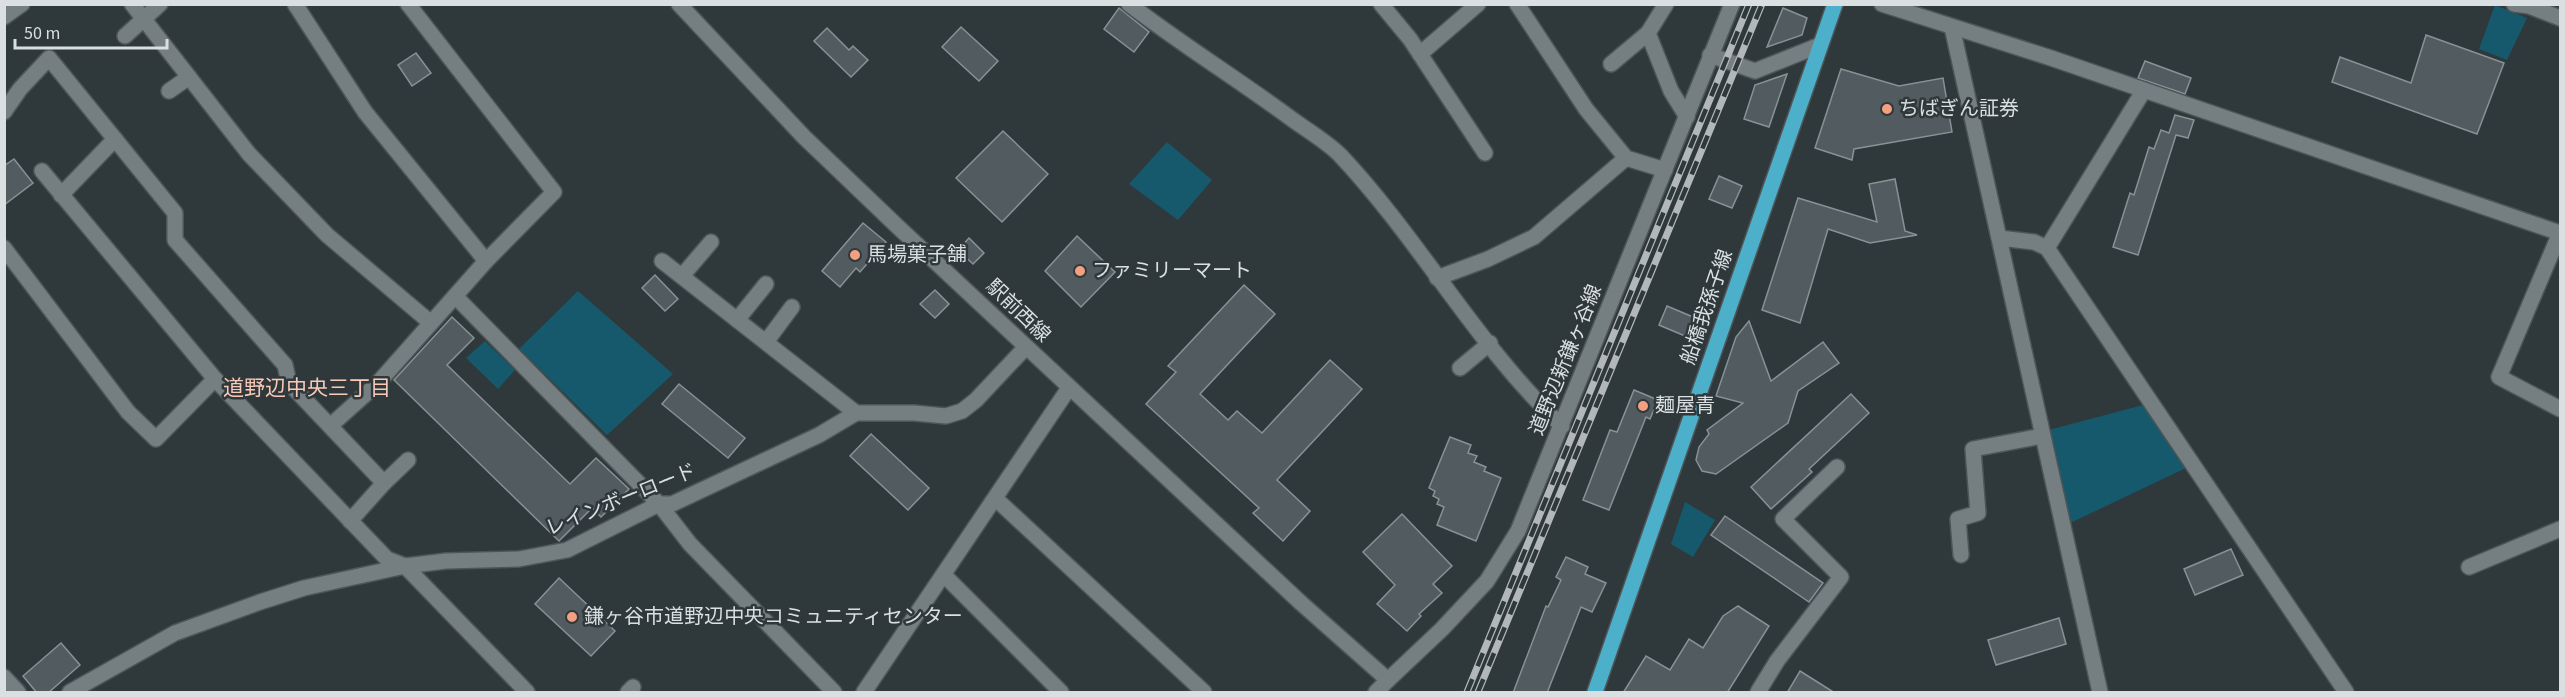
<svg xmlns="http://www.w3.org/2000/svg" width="2565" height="697" font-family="'Source Sans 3','Noto Sans JP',sans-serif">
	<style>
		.green { fill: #17596c }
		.building { fill: #525b5f; stroke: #889295; stroke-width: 1.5 }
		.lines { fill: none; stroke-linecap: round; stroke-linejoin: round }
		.minor-casing { stroke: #4e5557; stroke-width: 18 }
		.tertiary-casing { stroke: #4e5557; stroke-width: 18 }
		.primary-casing { stroke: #4e5557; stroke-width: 18 }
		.minor { stroke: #757f82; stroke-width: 15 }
		.tertiary { stroke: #757f82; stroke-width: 15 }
		.primary { stroke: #4cb0cb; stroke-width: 15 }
		.rail-casing { stroke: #b2b8ba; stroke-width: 7 }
		.rail { stroke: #2f383b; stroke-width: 4.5; stroke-dasharray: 14; stroke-linecap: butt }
		.poi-dot { fill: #f3a081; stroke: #2f383b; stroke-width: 2 }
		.labels { text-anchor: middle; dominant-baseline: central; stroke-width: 5; stroke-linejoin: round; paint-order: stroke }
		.poi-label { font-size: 20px; fill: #dadfe1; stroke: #2f383b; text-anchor: start }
		.street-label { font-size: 20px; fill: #dadfe1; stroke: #2f383b }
		.neighbourhood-label { font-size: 21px; fill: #f9c9b8; stroke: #2f383b }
	</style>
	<rect width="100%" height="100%" fill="#2f383b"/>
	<!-- green -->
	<g class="green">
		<path d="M2495,5L2527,18L2507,60L2479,49Z"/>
		<path d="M1167,142L1212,180L1178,220L1129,184Z"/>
		<path d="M578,291L673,374L607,435L519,349Z"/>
		<path d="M485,341L515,370L498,389L466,358Z"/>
		<path d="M2143,405L2186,468L2066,525L2045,431Z"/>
		<path d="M1685,502L1715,520L1693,557L1671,544Z"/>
	</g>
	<!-- building -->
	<g class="building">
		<path d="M1119,8L1149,32L1134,52L1104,29Z"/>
		<path d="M1783,8L1807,18L1802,35L1767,47Z"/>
		<path d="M961,27L998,61L979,81L942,47Z"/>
		<path d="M827,28L849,50L853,46L868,60L851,77L814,41Z"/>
		<path d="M2426,35L2504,63L2477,134L2332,82L2340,57L2411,83Z"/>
		<path d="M416,53L431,73L412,86L398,65Z"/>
		<path d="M2145,61L2191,78L2185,94L2138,78Z"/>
		<path d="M1841,69L1899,86L1943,78L1952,132L1854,149L1852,160L1815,148Z"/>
		<path d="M1787,74L1769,127L1744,119L1755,85Z"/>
		<path d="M2175,115L2194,120L2188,138L2176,135L2138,255L2113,247L2130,193L2134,195L2149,147L2154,149L2161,130L2169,133Z"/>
		<path d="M1003,131L1048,174L1002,222L956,178Z"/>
		<path d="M14,159L33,183L4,205V166Z"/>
		<path d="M1719,176L1742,186L1732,208L1709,199Z"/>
		<path d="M1895,179L1905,231L1917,235L1870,243L1828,229L1800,323L1762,310L1798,198L1877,222L1869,184Z"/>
		<path d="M863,223L886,242L860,272L856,268L840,287L822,271Z"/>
		<path d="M1077,236L1115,272L1081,307L1045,271Z"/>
		<path d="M969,238L984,253L973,264L958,250Z"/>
		<path d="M655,275L678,299L665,311L642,288Z"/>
		<path d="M1244,285L1275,314L1200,394L1228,420L1237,411L1262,433L1330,360L1362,389L1277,480L1310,511L1283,541L1253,513L1259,508L1146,404L1176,372L1168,366Z"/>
		<path d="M935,290L949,304L935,318L920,304Z"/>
		<path d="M1667,306L1693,317L1685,336L1659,325Z"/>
		<path d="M452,317L474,338L447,365L570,484L596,458L629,489L601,517L592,508L559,541L394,380Z"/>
		<path d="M1749,321L1771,381L1823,342L1839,363L1798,391L1788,423L1716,474L1702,471L1696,460L1699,447L1709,434L1707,430L1743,403L1716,396L1736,337Z"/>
		<path d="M679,384L745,438L728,458L662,404Z"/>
		<path d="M1634,390L1658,400L1650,419L1646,417L1609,510L1583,500L1610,430L1617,432Z"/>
		<path d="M1851,394L1869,413L1809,469L1812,472L1771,509L1751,487Z"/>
		<path d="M871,434L929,488L908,510L850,456Z"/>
		<path d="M1450,437L1471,445L1468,453L1477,456L1474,462L1486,467L1484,471L1501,478L1476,541L1437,525L1444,507L1437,504L1439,499L1433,496L1435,491L1429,488Z"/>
		<path d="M1402,514L1452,566L1433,584L1442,593L1419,614L1421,616L1407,631L1377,604L1395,585L1363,552Z"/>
		<path d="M1725,516L1823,583L1809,602L1711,535Z"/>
		<path d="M2231,549L2243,575L2195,595L2184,569Z"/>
		<path d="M1566,557L1588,567L1585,574L1606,583L1592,612L1581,607L1547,693H1513L1546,606L1548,607L1561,580L1556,577Z"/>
		<path d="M559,578L615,631L591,656L535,604Z"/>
		<path d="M1738,606L1769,626L1727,693H1623L1646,656L1670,670L1689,639L1703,648L1723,616Z"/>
		<path d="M2059,618L2066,644L1996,665L1988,640Z"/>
		<path d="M61,643L80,665L48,693H37L23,676Z"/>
		<path d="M1800,671L1835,693H1787Z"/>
	</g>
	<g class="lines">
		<!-- minor casing -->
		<g class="minor-casing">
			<g id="minor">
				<path d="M132,4L249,154L327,235L431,323"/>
				<path d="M295,4L365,112L486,261"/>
				<path d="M1129,4C1181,44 1236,78 1289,117C1305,129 1326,141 1340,155C1420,240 1477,346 1562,426"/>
				<path d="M1381,4L1410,39L1485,153"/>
				<path d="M1517,4L1586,109L1626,158L1665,170"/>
				<path d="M1666,4L1648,33L1671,91L1687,117"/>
				<path d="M1882,4L2051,58L2560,233"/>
				<path d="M2514,4L2529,6L2560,18"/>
				<path d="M4,17L22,4"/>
				<path d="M1952,27L2100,692"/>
				<path d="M125,36L160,4"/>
				<path d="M1420,54L1478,4"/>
				<path d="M1710,55L1755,71L1820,45"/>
				<path d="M1611,64L1648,33"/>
				<path d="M169,91L189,77"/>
				<path d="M4,112L20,89L49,58L175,213V240L285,365L289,383L384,483L350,521"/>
				<path d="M42,171L215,379L387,559L405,566L527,692"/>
				<path d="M61,195L115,139"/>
				<path d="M2560,233L2499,377L2560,409"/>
				<path d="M1999,238L2034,242L2047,248L2144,90"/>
				<path d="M4,248L128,412L156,439L215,379"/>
				<path d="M2047,248L2346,692"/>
				<path d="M662,261L856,413"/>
				<path d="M682,276L711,242"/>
				<path d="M1437,278L1488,259L1534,237L1626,158"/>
				<path d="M455,296L659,504L690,544L834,692"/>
				<path d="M737,320L766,284"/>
				<path d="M766,342L792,307"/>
				<path d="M1460,368L1490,343"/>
				<path d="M330,426L378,383L486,261L554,192L408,4"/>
				<path d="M384,483L408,460"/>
				<path d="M996,499L1204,692"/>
				<path d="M1961,555L1958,519L1978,513L1973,449L2042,436"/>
				<path d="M2469,567L2560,529"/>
				<path d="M944,575L1061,692"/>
				<path d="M1301,603L1388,680L1376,692"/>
				<path d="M4,677L18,692"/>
				<path d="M70,692L175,633L260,602L304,588L405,566L446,561L519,559L567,550L659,504H672L819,435L856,413H914L946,416L962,411L976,400L1025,348"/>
				<path d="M628,692L633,687"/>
				<path d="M1758,692L1777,661L1841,577L1783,519L1837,467"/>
			</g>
		</g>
		<!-- tertiary casing -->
		<g class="tertiary-casing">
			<g id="tertiary">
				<path d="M679,4L804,137L897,226L1301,603"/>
				<path d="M1388,680L1442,629L1487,581L1518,531L1732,4"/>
				<path d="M864,692L1069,388"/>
			</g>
		</g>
		<!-- primary casing -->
		<g class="primary-casing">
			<path id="primary" d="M1595,692L1835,4"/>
		</g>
		<!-- minor -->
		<use href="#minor" class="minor"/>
		<!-- tertiary -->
		<use href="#tertiary" class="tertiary"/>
		<!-- primary -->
		<use href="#primary" class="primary"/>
		<!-- rail casing -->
		<g class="rail-casing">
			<g id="rail">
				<path d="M1467,692L1749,4"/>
				<path d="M1478,692L1762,4"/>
			</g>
		</g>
		<!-- rail -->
		<use href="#rail" class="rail"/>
	</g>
	<!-- markers -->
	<g class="poi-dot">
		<circle cx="1887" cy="109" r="6"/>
		<circle cx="855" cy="255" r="6"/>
		<circle cx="1080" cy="271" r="6"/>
		<circle cx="1643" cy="406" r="6"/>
		<circle cx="572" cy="617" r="6"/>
	</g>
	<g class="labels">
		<!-- poi labels -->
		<g class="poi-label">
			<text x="1899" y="109">ちばぎん証券</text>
			<text x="867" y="255">馬場菓子舗</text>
			<text x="1092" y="271">ファミリーマート</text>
			<text x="1655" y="406">麺屋青</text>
			<text x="584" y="617">鎌ヶ谷市道野辺中央コミュニティセンター</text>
		</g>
		<!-- street labels -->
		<g class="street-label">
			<text transform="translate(1707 307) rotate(-71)">船橋我孫子線</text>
			<text transform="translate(1018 311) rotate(44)">駅前西線</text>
			<text transform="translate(1566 360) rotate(-68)">道野辺新鎌ヶ谷線</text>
			<text transform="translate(621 500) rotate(-22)">レインボーロード</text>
		</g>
		<!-- neighbourhood labels -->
		<g class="neighbourhood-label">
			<text x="307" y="388">道野辺中央三丁目</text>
		</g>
	</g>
	<!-- border -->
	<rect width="2565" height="697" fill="none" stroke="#dadfe1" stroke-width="12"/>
	<!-- scale -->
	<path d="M15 39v9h152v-9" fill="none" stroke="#dadfe1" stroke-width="3"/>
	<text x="24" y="39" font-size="18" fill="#dadfe1" stroke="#2f383b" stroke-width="4.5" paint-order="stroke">50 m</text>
</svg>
